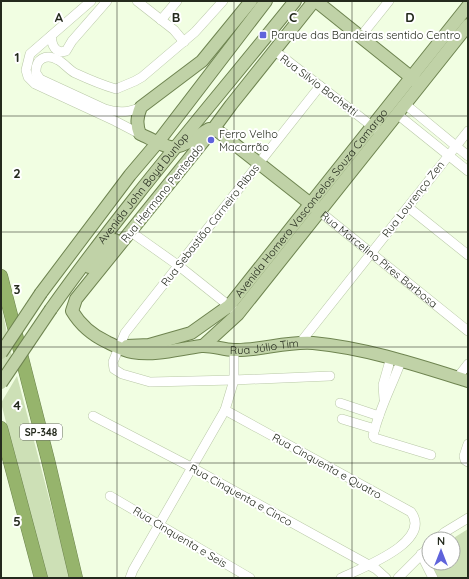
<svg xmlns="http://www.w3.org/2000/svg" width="469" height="579" font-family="Quicksand,sans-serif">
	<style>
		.green { fill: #cde0b6 }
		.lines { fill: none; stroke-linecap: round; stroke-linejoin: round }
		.minor-casing { stroke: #b9c8a7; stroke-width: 10 }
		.major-casing { stroke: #6e8450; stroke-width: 14 }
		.highway-casing { stroke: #6e8450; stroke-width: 14 }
		.minor { stroke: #fff; stroke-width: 9 }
		.major { stroke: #c0d2a7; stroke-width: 12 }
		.highway { stroke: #96b46c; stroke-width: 13 }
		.major-bridge-casing { stroke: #6e8450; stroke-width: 14; stroke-linecap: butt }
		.major-bridge { stroke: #c0d2a7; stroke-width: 12 }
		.grid { fill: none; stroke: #242a1d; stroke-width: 1; stroke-opacity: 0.55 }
		.poi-dot { fill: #5f63db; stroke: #fff; stroke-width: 1.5 }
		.labels { text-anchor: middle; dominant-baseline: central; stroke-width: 4; stroke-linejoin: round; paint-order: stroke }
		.shield { fill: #fff; stroke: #666a61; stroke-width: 1 }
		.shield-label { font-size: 10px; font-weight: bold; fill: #242a1d }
		.poi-label { font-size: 11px; fill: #242a1d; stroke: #fff; text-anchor: start }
		.street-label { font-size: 11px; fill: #242a1d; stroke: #fff }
		.grid-label { font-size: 13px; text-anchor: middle; font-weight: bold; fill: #242a1d; stroke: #fff; stroke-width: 4; stroke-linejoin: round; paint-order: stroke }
	</style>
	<rect width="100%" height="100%" fill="#f1fee2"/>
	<!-- green -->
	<g class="green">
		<path d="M1,304L12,357L1,374Z"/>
		<path d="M17,376L70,578H47L1,403Z"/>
		<path d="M468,529V578H434L426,558L429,555V563H453V539H452Z"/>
	</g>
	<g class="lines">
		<!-- minor casing -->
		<g class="minor-casing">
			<g id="minor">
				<path d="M91,1L30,54L26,70L28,77L35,84L115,121L140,134"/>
				<path d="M137,1L174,30L184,42"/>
				<path d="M161,20L177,1"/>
				<path d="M51,36C52,43 53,50 61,52L66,51L72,41L107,1"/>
				<path d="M361,36L389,1"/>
				<path d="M275,51L377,130"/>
				<path d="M320,86L125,333L113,362L114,369L122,374L150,382L234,380L330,376"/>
				<path d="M405,104L468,156"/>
				<path d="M141,107C128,113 118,113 105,109L40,79L36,73C35,59 46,53 58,60C64,63 69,70 75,73C88,79 102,85 116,89L135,81L142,77L195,32L223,1"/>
				<path d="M397,114L468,171"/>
				<path d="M408,207L468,255"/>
				<path id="s1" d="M319,211L468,331"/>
				<path d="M131,232L179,266L233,309"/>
				<path d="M300,343L468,131"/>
				<path d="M401,361C392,386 379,409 373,436L375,438L431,455"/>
				<path d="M457,378L468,364"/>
				<path d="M384,399L383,385L391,357"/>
				<path d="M340,403L379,416"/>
				<path d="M225,410L411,512C433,542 361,568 341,578"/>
				<path d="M93,416L191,467L376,569L386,578"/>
				<path d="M342,419L375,429"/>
				<path d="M468,444L464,456L465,460L468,462"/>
				<path d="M110,496L250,578"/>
				<path d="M437,539L445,532L468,518"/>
				<path d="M421,554L433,578"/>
				<path d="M130,578L133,570L225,410L234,380V350"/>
				<path d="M398,578L429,547"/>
			</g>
		</g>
		<!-- major casing -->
		<g class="major-casing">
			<g id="major">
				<path id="s2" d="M314,1L231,105L214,128L76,299L72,311C81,326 92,335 107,342C115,346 124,351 132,352C156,356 178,349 201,346C212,345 223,350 234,350C260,351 286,341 313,343C366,348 417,365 468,381"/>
				<path d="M316,1L417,82"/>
				<path d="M214,128L317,209"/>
				<path d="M209,129C198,135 188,145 175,147C167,149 148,137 140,134C136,124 137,117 141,107L202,61L251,1"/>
				<path d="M89,267L115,240"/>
				<path d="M41,293L130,175L158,142L266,1"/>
				<path id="s3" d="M51,309C127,202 213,103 295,1"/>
				<path id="s4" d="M127,346L149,345L191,333L229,306L468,6"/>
				<path d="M203,346L238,314L468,25"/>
			</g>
		</g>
		<!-- highway casing -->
		<g class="highway-casing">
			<g id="highway">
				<path d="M1,276L48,460L76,578"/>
				<path d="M1,428L41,578"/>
			</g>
		</g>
		<!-- minor -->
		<use href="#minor" class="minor"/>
		<!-- major -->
		<use href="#major" class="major"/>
		<!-- highway -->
		<use href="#highway" class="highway"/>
		<!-- major-bridge casing -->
		<g class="major-bridge-casing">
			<g id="major-bridge">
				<path d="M1,353L41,293"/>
				<path d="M1,383L51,309"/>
			</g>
		</g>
		<!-- major-bridge -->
		<use href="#major-bridge" class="major-bridge"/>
	</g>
	<!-- grid -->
	<path class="grid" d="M117,1V578M234,1V578M352,1V578M1,116H468M1,232H468M1,347H468M1,463H468"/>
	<!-- markers -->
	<g class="poi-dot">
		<rect x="259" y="31" width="8" height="8" rx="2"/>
		<circle cx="211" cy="140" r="4"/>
	</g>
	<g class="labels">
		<!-- shield labels -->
		<rect class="shield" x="20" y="424" width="42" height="16" rx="3"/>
		<g class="shield-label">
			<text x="41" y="432">SP-348</text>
		</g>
		<!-- poi labels -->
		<g class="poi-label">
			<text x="271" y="35">Parque das Bandeiras sentido Centro</text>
			<text x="219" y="134">Ferro Velho<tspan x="219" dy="13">Macarrão</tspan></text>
		</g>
		<!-- street labels -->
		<g class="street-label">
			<text transform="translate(319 85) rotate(37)">Rua Silvio Bachetti</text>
			<text stroke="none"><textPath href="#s3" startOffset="152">Avenida John Boyd Dunlop</textPath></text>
			<text transform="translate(162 193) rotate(-51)">Rua Hermano Penteado</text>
			<text transform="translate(413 199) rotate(-52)">Rua Lourenço Zen</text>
			<text stroke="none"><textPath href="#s4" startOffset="244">Avenida Homero Vasconcelos Souza Camargo</textPath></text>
			<text transform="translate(210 225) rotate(-52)">Rua Sebastião Carneiro Ribas</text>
			<text stroke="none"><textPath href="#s1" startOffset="77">Rua Marcelino Pires Barbosa</textPath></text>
			<text stroke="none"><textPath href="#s2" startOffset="602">Rua Júlio Tim</textPath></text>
			<text transform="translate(327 466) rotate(29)">Rua Cinquenta e Quatro</text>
			<text transform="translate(241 495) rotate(29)">Rua Cinquenta e Cinco</text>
			<text transform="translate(180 537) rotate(31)">Rua Cinquenta e Seis</text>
		</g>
	</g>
	<g class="grid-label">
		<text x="59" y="22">A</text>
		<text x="176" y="22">B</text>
		<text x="293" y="22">C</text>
		<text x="410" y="22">D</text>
		<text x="17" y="62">1</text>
		<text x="17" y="178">2</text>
		<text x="17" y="294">3</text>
		<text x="17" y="410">4</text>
		<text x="17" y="526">5</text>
	</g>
	<!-- border -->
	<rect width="469" height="579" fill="none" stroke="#242a1d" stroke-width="4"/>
	<!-- north arrow -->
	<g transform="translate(441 551)"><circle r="19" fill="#ffffff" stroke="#a7aaa5"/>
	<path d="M0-3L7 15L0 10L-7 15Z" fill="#5f63db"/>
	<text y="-6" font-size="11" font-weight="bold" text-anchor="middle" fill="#242a1d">N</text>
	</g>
</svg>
